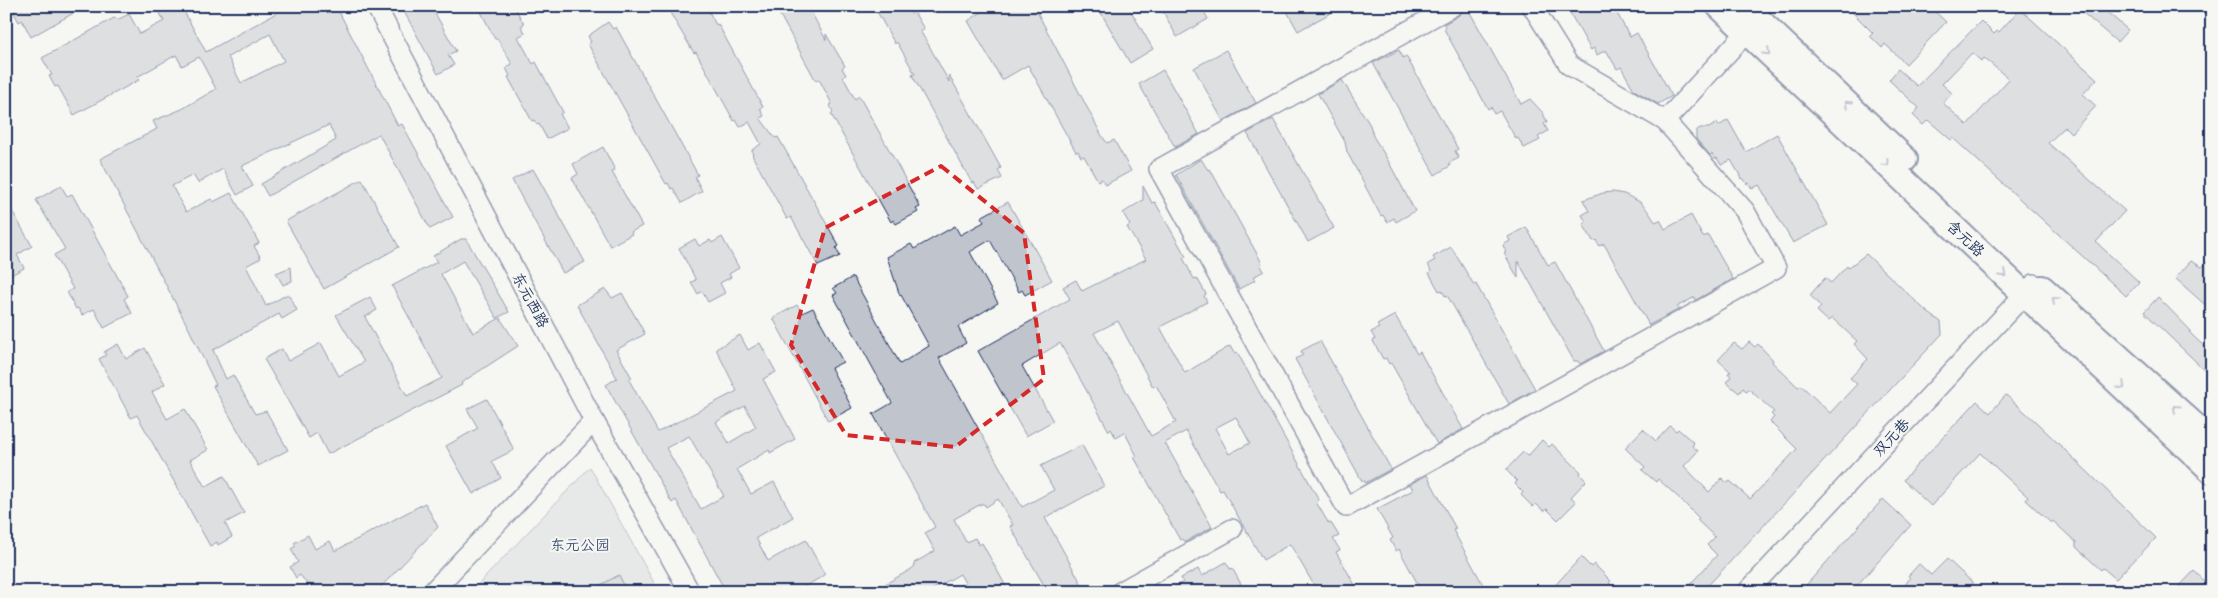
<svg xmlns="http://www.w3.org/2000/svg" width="2218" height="598" font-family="'Patrick Hand','LXGW WenKai TC',sans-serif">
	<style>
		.green { fill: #d6d9dd; stroke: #78849e }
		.building { fill: #c0c4cd; stroke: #1b2f5e; fill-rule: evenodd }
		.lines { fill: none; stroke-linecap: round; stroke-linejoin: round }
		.minor-casing { stroke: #1b2f5e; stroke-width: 22 }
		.major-casing { stroke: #1b2f5e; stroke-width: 28 }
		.minor { stroke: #f6f6f2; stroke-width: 19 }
		.major { stroke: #f6f6f2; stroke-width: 24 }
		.oneway { stroke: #8892a8 }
		.marked { fill: none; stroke: #d62828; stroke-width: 4; stroke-dasharray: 10 6; stroke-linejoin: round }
		.labels { text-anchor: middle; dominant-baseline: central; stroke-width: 4; stroke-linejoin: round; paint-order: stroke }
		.street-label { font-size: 15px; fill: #1b2f5e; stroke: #f6f6f2 }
		.park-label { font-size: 15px; fill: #405177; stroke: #f6f6f2 }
	</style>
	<rect width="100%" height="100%" fill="#f6f6f2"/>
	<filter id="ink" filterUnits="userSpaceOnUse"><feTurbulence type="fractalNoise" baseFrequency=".02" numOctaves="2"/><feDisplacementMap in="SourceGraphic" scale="10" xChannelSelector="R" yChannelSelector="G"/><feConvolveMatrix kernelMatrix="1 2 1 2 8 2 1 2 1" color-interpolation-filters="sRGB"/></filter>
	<g filter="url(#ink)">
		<!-- green -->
		<path class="green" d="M590,467L659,592H471Z"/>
		<!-- building -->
		<g class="building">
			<path d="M21,6H86L31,37L22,20L19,22L13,11Z"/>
			<path d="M156,6H181L206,52L289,6H336L398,126L402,124L453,217L430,229L379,134L268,196L261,184L336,140L329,125L242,166L253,186L237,195L223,169L198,183L193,175L172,186L186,212L211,199L213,202L231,193L259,243L254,246L261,258L246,266L266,306L288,294L297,310L282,319L279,314L213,350L226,379L233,375L255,414L266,411L288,450L258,466L213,386L216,385L189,329L100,159L157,129L153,121L182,109L216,89L199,57L182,66L176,55L137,77L139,80L74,115L58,86L55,87L49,76L52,75L42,58L114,18L119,19L129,14L140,34L164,21ZM270,34L284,61L241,83L228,57Z"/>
			<path d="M401,6H431L456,51L448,55L454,65L438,74Z"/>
			<path d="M478,6H514L524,24L521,26L525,33L518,37L533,64L536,62L545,79L563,112L560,114L568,128L547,139L539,124L537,125L534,120L532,121L508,77L510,76L506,68L512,64L497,38L495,39Z"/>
			<path d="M666,6H706L716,25L718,24L763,107L760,109L764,116L760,118L775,138L778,137L839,246L836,248L840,256L818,266L791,217L787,219L753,157L752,150L761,144L749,122L740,127L736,120L734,121L696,52L694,53Z"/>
			<path d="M775,6H808L826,40V34L845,66L842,68L846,75L843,77L855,99L859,96L897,164L920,207L916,209L918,212L896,224L893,220L891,222L831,114L833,112L830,105L832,104L819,79L816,81Z"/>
			<path d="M874,6H907L911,14L914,12L924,29L920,31L927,42L949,82V75L1001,168L998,170L1002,178L978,189L974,182L972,183L912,75L915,74L897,42L895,44Z"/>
			<path d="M991,6H1034L1102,136L1107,143L1114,140L1131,171L1105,185L1102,179L1098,181L1084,156L1081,157L1078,151L1076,152L1028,65L1002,80L968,21Z"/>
			<path d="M1097,6H1128L1153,49L1130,63Z"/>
			<path d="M1160,6H1201L1208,19L1177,37Z"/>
			<path d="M1284,6H1343L1298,31Z"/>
			<path d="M1566,6H1613L1630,37L1637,33L1672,96L1658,104L1634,90L1621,67L1617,69L1606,50L1597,55L1594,48L1591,50Z"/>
			<path d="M1846,6H1929L1946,22L1906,64L1885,44L1882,48L1870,36L1873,33Z"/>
			<path d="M2075,6H2100L2128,30L2117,42Z"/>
			<path d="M1467,7L1521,104L1530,99L1543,113L1547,122L1544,124L1548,131L1538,137L1540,140L1524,148L1518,138L1516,139L1500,111L1494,114L1491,107L1488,109L1444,29L1446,28L1444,24L1458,16Z"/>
			<path d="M2020,9L2097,79L2083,94L2096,106L2071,133L2065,127L2048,143L2125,211L2096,242L2139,282L2126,296L1953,138L1951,140L1928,120L1923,125L1913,115L1919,108L1889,80L1898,69L1917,86L1981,21L1994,34L1997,31L1999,32ZM1972,53L1981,61L1984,58L2009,79L1967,125L1943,103L1952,93L1942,84Z"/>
			<path d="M608,22L613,29L616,27L698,175L695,177L702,191L682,203L673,188L671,189L668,183L666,184L588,44L591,42L588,36Z"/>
			<path d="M1226,50L1256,103L1223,121L1194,68Z"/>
			<path d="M1399,50L1403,58L1406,56L1458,149L1455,151L1459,158L1449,163L1450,166L1435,175L1373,63Z"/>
			<path d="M1163,70L1199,134L1175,147L1139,84Z"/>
			<path d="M1342,80L1370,125L1373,136L1386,157L1415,211L1396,222L1394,218L1387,222L1383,215L1381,216L1347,152L1345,142L1318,94Z"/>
			<path d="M1273,119L1334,228L1308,242L1247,133Z"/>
			<path d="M1728,120L1746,152L1777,134L1828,225L1793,243L1759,185L1752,189L1749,183L1747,184L1743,178L1742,179L1731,160L1721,165L1717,158L1715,159L1712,154L1710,155L1696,139V131L1700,128H1709L1717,123L1719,126Z"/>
			<path d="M603,147L615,170L612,172L642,226L631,232L632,234L610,246L572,178L578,174L573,164Z"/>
			<path d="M1201,159L1208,170L1210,169L1262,263L1260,264L1264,271L1253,277L1255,280L1239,289L1176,175Z"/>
			<path d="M533,169L585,262L563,273L512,180Z"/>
			<path d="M362,179L399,247L324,289L286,221Z"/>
			<path d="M61,186L67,196L72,194L128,296L124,299L132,313L104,328L94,309L82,315L78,308L76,309L67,292L73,289L54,255L65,249L36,200Z"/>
			<path d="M1143,186L1152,203L1155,202L1186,257L1183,258L1194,279L1197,278L1206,294L1204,296L1207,302L1160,327L1185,373L1230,346L1234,353L1237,352L1319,500L1316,502L1329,524L1331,523L1339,536L1333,539L1340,550L1336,552L1359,592H1318L1290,544L1263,560L1223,490L1220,491L1186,431L1165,443L1212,527L1185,542L1183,539L1180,540L1134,457L1137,456L1125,433L1116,438L1111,429L1109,431L1060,343L1022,366L1053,421L1026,436L978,351L1070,299L1063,287L1076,280L1082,291L1146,259L1127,227L1130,225L1123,213L1143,200ZM1118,321L1153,387L1156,385L1176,422L1151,436L1094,333ZM1236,417L1250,443L1229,454L1215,428Z"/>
			<path d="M1613,192L1624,194L1640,202L1648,211L1655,222L1660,220L1665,229L1691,215L1703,237L1708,235L1733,279L1696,300L1695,297L1678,306V310L1649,325L1604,244L1599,246L1596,240L1593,241L1583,224L1586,222L1582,215L1589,211L1583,200L1603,193Z"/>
			<path d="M6,200L32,246L17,255L24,268L11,275L6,266Z"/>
			<path d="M1008,202L1052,280L1025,295L1022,290L1019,292L990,240L970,252L998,303L958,327L966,343L939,358L1022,507L1054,490L1041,466L1082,445L1104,486L1045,518L1086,592H1048L1010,526L1013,525L998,499L986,507L984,504H981L954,519L966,542L975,538L979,545L982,543L1009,592H970L960,574L928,592H871L910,570L915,566L914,563L935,551L925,533L935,527L873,414L892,403L833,295L837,293L833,288L853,277L900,364L929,346L901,295L900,296L887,257L911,244L914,249L955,226L960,235L984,222L981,217Z"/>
			<path d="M1526,227L1548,265L1555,262L1604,351L1580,364L1578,361H1574L1518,261V278L1504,253L1506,252L1503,245L1510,241L1508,237Z"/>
			<path d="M722,237L739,268L729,274L731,277L720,283L725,293L708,302L702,291L698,294L691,282L696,280L679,248L695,239L699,246L710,240L712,243Z"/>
			<path d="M461,239H466L509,312L497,318L463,261L441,274L473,333L500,318L518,346L461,383L462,385L328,454L317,433L309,438L264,359L282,349L288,361L321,343L339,376L364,362L336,315L370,297L377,310L365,317L407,396L442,378L392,286L437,262L433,256Z"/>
			<path d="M1451,247L1474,285L1476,284L1535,389L1509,404L1447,295L1445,296L1442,290L1439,291L1429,273L1431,271L1428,264L1435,260L1433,257Z"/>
			<path d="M1866,254L1926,311L1941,322L1942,334L1702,592H1683L1717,555L1707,545L1715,537L1697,520L1699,518L1679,498L1658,479L1656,482L1642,470L1645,467L1625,448L1643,429L1656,441L1670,426L1676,431L1678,429L1694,443L1692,446L1698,451L1684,466L1709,492L1722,478L1727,483L1730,481L1750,499L1797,449L1770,422L1774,417L1771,414L1774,412L1749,389L1746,391L1743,388L1739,393L1726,382L1731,377L1728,373L1731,372L1718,360L1734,343L1742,349L1749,342L1755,347L1758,344L1773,360L1772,362L1798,387L1801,385L1830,413L1857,384L1850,378L1868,359L1854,344L1857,341L1832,318L1828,321L1817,311L1821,307L1810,295L1825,278L1831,283L1847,266L1848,268Z"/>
			<path d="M2212,257V311L2175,278L2191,261L2202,267Z"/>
			<path d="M291,267L292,281L283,285L276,273Z"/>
			<path d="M605,289L612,298L622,293L645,334L616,350L632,378L629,380L658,432L737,391L716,349L740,335L748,350L760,343L776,372L763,379L795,439L770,453L769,450L737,469L751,494L774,482L793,517L756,538L768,561L806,540L825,575L802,588L804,592H726L676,500L672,503L606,385L617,378L577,305ZM745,406L756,427L729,443L716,422ZM689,436L724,496L701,509L666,448Z"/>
			<path d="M2158,297L2191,331L2189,332L2212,354V377L2144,312Z"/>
			<path d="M797,305L802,313L813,308L843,362L831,368L852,408L828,421L773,318Z"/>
			<path d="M1395,315L1417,354L1420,352L1463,429L1437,444L1391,363L1389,364L1386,358L1383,359L1373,341L1375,339L1371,332L1379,328L1377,325Z"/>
			<path d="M1320,341L1391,469L1365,483L1364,480L1362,481L1295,359L1303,355L1301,351Z"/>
			<path d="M118,344L126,359L145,348L165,384L152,392L167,419L185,409L208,450L190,460L205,487L224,476L244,513L225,523L232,537L218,545L217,542L210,546L137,415L131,418L99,359L106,355L104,352Z"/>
			<path d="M2006,395L2037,423L2156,538L2116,579L2103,568L2101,570L2076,547V542L2068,535L2053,521L2051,523L2026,500L2028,497L1980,453L1931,506L1903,480L1977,401L1990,413Z"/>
			<path d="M487,399L514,450L492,461L501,478L473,494L446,446L478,428L467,409Z"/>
			<path d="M1542,440L1549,447L1552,444L1581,472L1580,474L1586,481L1571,497L1576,502L1558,520L1547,509L1544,511L1536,504L1533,507L1521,495L1523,492L1515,484L1517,481L1506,470L1523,452L1528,456Z"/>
			<path d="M1427,475L1456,529L1453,530L1487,592H1422L1399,549L1396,551L1390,540L1393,538L1377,509L1413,490L1410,484Z"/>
			<path d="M1883,499L1911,525L1851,592H1800Z"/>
			<path d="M425,503L438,527L376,592H315L310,584L308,585L300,575L296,578L290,567L298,562L291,549L296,546L294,543L308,535L315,549L330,541L335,551Z"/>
			<path d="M1581,557L1591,567L1594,564L1611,581L1609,583L1618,592H1549Z"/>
			<path d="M1947,559L1973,583L1964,592H1912L1905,585L1910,578L1908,576L1919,564L1931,575Z"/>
			<path d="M1226,562L1230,569L1232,568L1241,584L1238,586L1242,592H1166L1183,582L1181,578L1198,569L1202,576Z"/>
			<path d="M2194,571L2212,588V592H2174Z"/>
			<path d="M619,575L627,592H588Z"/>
		</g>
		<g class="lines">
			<!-- minor casing -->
			<g class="minor-casing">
				<g id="minor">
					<path d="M376,6L594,421L690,592"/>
					<path d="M1453,6L1159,169L1346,507L1776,268L1745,211L1665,121L1569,65L1532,6"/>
					<path d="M1665,121L1756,22"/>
					<path d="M432,592L594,421"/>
					<path d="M1120,592L1232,529"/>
					<path d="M1747,592L2034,284"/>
				</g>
			</g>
			<!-- major casing -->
			<g class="major-casing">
				<g id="major">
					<path d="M1719,6L2212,471"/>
					<path d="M1744,6L1905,159"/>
					<path d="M2042,288L2212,441"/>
				</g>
			</g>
			<!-- minor -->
			<use href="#minor" class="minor"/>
			<!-- major -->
			<use href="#major" class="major"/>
		</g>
		<!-- one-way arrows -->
		<defs><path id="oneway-chevron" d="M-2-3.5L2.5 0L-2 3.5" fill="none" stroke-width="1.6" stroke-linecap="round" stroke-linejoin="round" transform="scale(1.25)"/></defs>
		<g class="oneway">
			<use href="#oneway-chevron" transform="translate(1767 52) rotate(43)"/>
			<use href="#oneway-chevron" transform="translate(1848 104) rotate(-137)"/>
			<use href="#oneway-chevron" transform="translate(1886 163) rotate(43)"/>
			<use href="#oneway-chevron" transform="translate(2004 274) rotate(43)"/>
			<use href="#oneway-chevron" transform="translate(2055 300) rotate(-138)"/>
			<use href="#oneway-chevron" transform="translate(2122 386) rotate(44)"/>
			<use href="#oneway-chevron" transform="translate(2176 408) rotate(-138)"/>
		</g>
	</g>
	<!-- marked area -->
	<path d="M0 0H2218V598H0ZM941,166L1024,233L1044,379L955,447L846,435L791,345L825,228Z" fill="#f6f6f2" fill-opacity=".55" fill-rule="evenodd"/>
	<path class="marked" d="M941,166L1024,233L1044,379L955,447L846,435L791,345L825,228Z"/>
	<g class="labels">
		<!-- street labels -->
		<g class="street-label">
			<text transform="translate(1966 238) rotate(43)">含元路</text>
			<text transform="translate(531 300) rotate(62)">东元西路</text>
			<text transform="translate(1891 437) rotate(-47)">双元巷</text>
		</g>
		<!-- park labels -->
		<g class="park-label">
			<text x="580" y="544">东元公园</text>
		</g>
	</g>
	<!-- margin -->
	<rect width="2218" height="598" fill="none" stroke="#f6f6f2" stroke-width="25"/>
	<rect x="12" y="12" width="2193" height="573" fill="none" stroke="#1b2f5e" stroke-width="2" filter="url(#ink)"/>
</svg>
